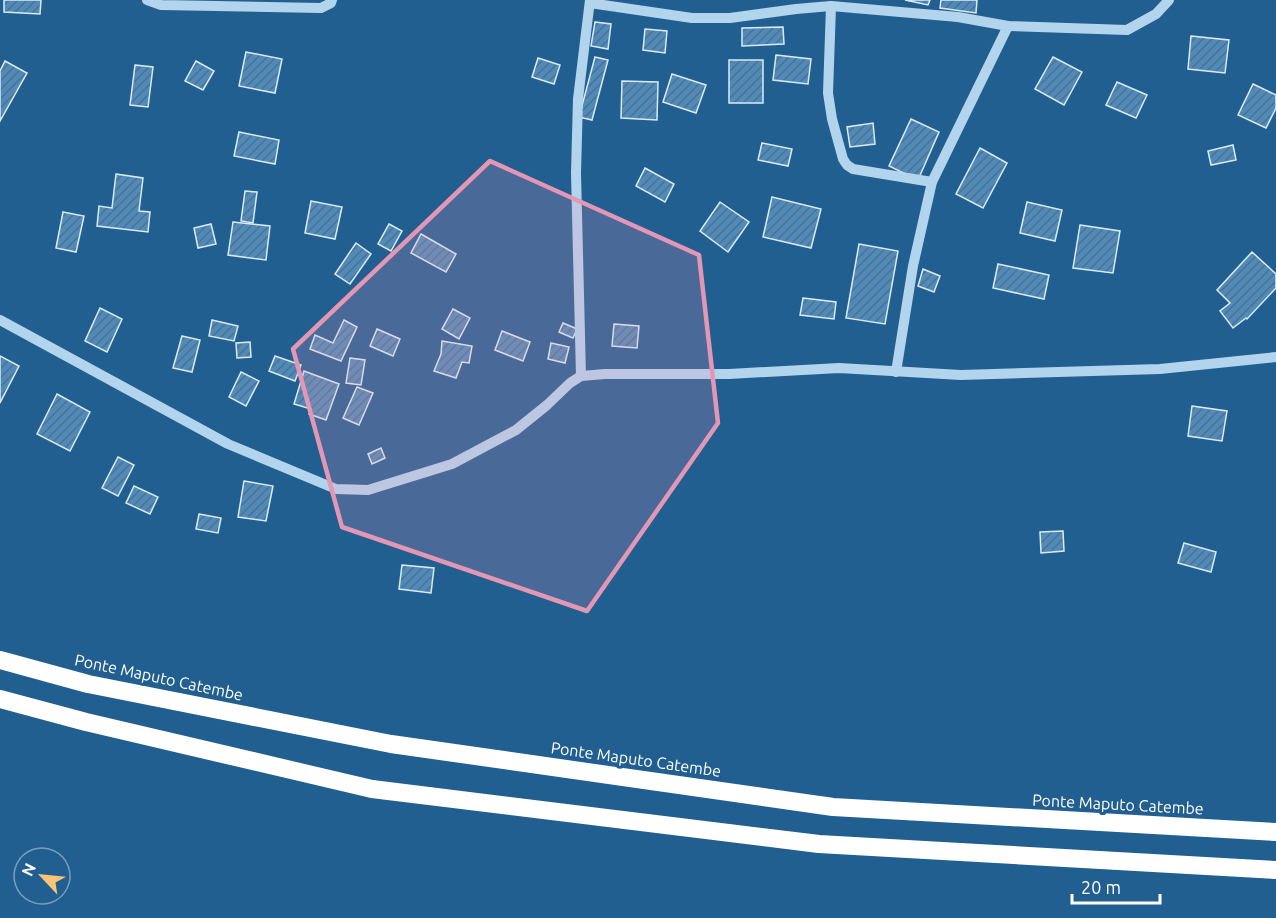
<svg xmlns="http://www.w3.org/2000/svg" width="1276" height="918" font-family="Ubuntu,sans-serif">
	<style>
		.building { fill: url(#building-hatch); stroke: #d9ebf9; stroke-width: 1.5 }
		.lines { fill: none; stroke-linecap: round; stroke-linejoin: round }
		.minor { stroke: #b3d4ed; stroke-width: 10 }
		.highway { stroke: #fff; stroke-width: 18 }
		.marked { fill: #e497b5; fill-opacity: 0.2; stroke: #e497b5; stroke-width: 4.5; stroke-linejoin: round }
		.labels { text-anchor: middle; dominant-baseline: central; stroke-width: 6; stroke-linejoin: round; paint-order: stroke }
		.street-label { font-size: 16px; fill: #fff; stroke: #225f91 }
	</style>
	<defs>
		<pattern id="building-hatch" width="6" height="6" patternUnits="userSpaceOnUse" patternTransform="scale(1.5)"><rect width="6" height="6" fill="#4f8ab9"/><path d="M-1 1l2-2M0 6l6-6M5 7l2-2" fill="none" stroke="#4e718d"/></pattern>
	</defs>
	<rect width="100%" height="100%" fill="#225f91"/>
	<!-- building -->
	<g class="building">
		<path d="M4,0H41L40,14L4,12Z"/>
		<path d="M905,0H930L928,5Z"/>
		<path d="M941,0H977L976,13L940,8Z"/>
		<path d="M595,22L611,24L608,49L591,46Z"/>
		<path d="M783,27L784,44L742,46V28Z"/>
		<path d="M645,29L667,31L665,53L643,50Z"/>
		<path d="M1191,36L1229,40L1225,73L1188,69Z"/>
		<path d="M246,52L282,59L275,93L239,86Z"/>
		<path d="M776,55L811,59L808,84L773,80Z"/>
		<path d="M595,57L608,60L592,120L579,117Z"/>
		<path d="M1053,57L1082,72L1064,105L1035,89Z"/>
		<path d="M538,58L560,65L554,84L532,77Z"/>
		<rect x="729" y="60" width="34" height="43"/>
		<path d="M5,61L27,73L0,121V71Z"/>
		<path d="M196,61L214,71L203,90L185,81Z"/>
		<path d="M135,65L153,67L148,107L130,105Z"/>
		<path d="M672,74L706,85L696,113L663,102Z"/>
		<path d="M622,81L658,82L657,120L621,118Z"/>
		<path d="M1117,82L1147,95L1136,118L1106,105Z"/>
		<path d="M1253,84L1276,95V108L1266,128L1238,115Z"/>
		<path d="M911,119L939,132L918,180L889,166Z"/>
		<path d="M873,123L875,144L850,147L847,127Z"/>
		<path d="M239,132L279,140L275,164L234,156Z"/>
		<path d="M762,143L792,149L788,166L758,160Z"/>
		<path d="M1233,145L1236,160L1211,165L1208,151Z"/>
		<path d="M980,148L1007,163L983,208L956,194Z"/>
		<path d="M645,168L674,184L665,202L636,186Z"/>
		<path d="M116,174L143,178L139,211L150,212L148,232L97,226L99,206L112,208Z"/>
		<path d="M245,191L257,192L253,223L241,221Z"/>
		<path d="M772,197L821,209L811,248L763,237Z"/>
		<path d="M311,201L342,207L335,239L305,233Z"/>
		<path d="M720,202L749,222L728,252L700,231Z"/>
		<path d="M1027,202L1062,210L1055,241L1020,233Z"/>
		<path d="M63,212L84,216L76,252L56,248Z"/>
		<path d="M233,222L270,226L266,260L228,255Z"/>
		<path d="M211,224L216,244L198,248L194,228Z"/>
		<path d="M389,224L402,231L391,251L378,244Z"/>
		<path d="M1080,225L1120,231L1113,273L1073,268Z"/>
		<path d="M421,234L456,254L446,272L411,253Z"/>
		<path d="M356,243L371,254L350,284L335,274Z"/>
		<path d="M859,244L898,251L885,324L846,318Z"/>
		<path d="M1252,252L1276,274V288L1247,319L1246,318L1233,328L1220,311L1230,303L1217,290Z"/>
		<path d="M998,264L1049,275L1044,299L993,288Z"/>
		<path d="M923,269L940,276L934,292L918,286Z"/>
		<path d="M803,298L836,302L834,319L800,315Z"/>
		<path d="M100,308L122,319L107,352L85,341Z"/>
		<path d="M453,309L470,318L459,339L442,329Z"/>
		<path d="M212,320L238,326L234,341L209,336Z"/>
		<path d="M344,320L357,327L341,361L310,349L315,335L333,343Z"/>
		<path d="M563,323L577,329L573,338L559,332Z"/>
		<path d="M614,324L639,326L637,348L612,346Z"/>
		<path d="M377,329L400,339L393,356L370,346Z"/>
		<path d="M502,331L530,342L523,361L495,350Z"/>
		<path d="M182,336L200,340L192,372L173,368Z"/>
		<path d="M442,341L472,346L469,363L462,362L456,378L434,371L441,354Z"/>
		<path d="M250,342L251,357L237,358L236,343Z"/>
		<path d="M551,343L569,347L565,363L548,359Z"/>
		<path d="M0,356L19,366L0,403Z"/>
		<path d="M275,356L301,365L295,381L269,371Z"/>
		<path d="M350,358L365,360L361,385L346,383Z"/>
		<path d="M304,371L339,384L326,420L309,414L311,409L294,404Z"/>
		<path d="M241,372L259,381L246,406L229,397Z"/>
		<path d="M357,387L373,393L359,425L343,418Z"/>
		<path d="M57,394L90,412L70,451L37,434Z"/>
		<path d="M1192,406L1227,411L1222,441L1188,436Z"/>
		<path d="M381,448L385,458L372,464L368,454Z"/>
		<path d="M118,457L134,465L118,496L102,488Z"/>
		<path d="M244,481L273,486L266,521L238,517Z"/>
		<path d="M134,486L158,497L150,514L126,503Z"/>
		<path d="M199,514L221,518L218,533L196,529Z"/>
		<path d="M1063,531L1064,551L1041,553L1040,532Z"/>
		<path d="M1184,543L1216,552L1211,572L1178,563Z"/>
		<path d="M402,565L434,568L431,593L399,589Z"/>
	</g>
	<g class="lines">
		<!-- minor -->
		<g class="minor">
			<path d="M147,0L161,5L321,8L331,3L332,0"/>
			<path d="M590,3L692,18H730L796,9L831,6L958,17L1008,26L1127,30L1156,14L1169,0"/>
			<path d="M831,6L828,93L832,119L843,159L847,165L853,169L932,182"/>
			<path d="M0,320L228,444L336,489L368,490L452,464L516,430L547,405L570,383L581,376L605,374H729L839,368L961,375L1160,369L1276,357"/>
			<path d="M896,372L913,266L932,182L1008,26"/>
			<path d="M581,376L576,173L578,99L590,0"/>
		</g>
		<!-- highway -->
		<g class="highway">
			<path d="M0,660L88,684L391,744L833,807L1276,832"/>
			<path d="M0,699L86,722L372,789L819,844L1276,870"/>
		</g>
	</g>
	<!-- marked area -->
	<path class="marked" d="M490,161L699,255L718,423L587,611L342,527L293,349Z"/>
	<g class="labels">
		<!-- street labels -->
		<g class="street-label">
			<text transform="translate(159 677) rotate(12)">Ponte Maputo Catembe</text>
			<text transform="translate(636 759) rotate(8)">Ponte Maputo Catembe</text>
			<text transform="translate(1118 804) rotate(3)">Ponte Maputo Catembe</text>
		</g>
	</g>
	<!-- north arrow -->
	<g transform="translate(42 876) rotate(296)"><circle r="28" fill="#225f91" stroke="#7a9fbd" stroke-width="1.5"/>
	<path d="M0-4.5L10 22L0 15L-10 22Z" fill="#f9c475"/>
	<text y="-9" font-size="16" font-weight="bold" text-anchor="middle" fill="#ffffff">N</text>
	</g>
	<!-- scale -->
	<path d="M1072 894v9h88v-9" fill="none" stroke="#ffffff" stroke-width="3"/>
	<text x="1081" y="894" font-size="18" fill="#ffffff" stroke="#225f91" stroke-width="4.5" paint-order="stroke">20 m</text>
</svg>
